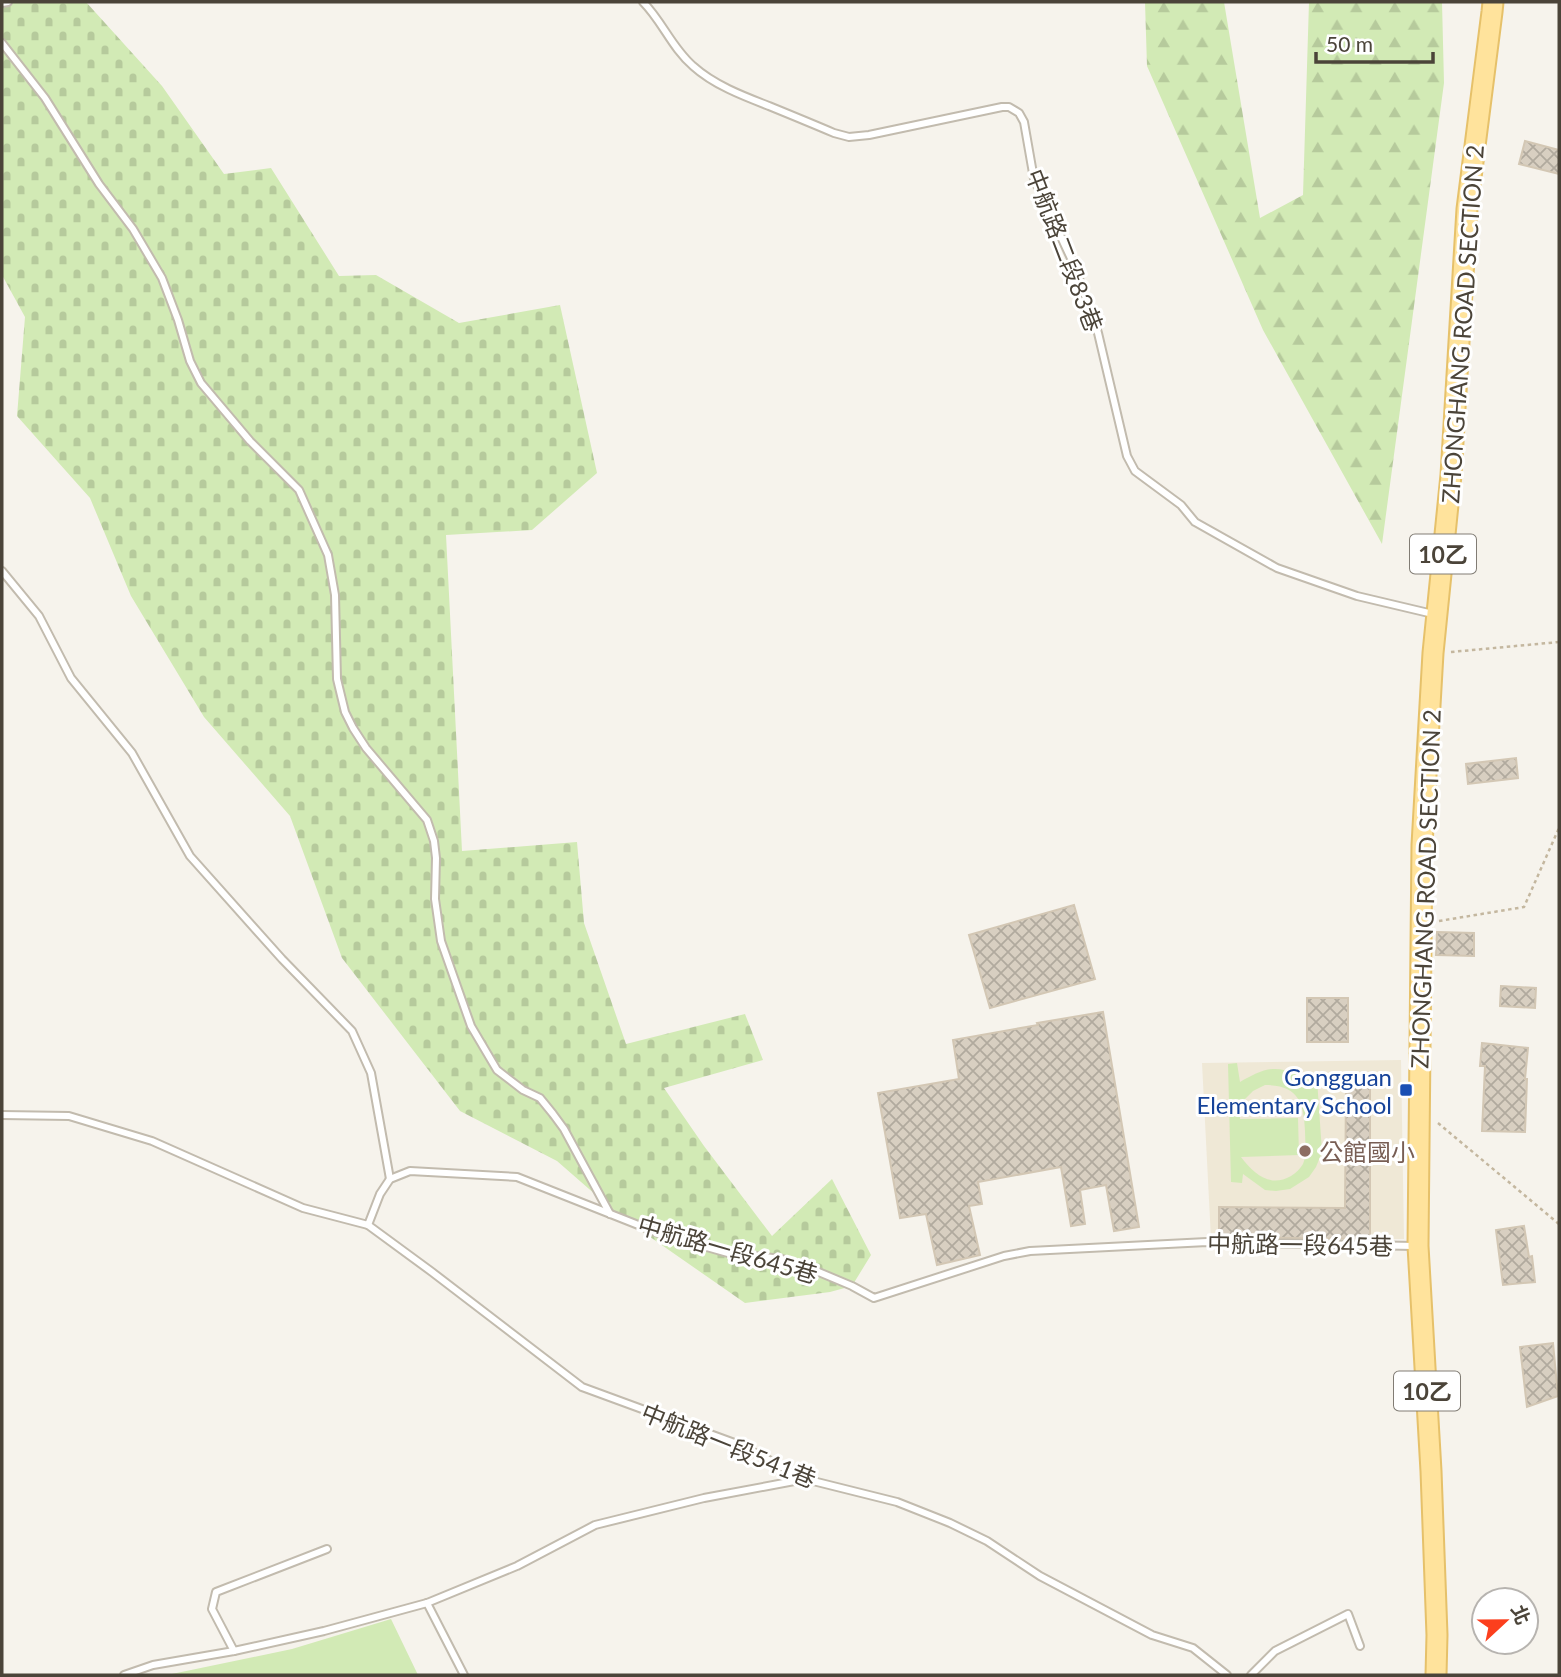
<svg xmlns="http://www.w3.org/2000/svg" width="1561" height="1677" font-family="Lato,'Noto Sans TC',sans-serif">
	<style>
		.education { fill: #efe8d6 }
		.grass { fill: #d2eab5; fill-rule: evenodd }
		.forest { fill: url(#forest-firs) }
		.cemetery { fill: url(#cemetery-stones) }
		.building { fill: url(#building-cross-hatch); stroke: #d3c7b4; stroke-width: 2 }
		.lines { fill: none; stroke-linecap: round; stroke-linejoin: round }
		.lane-casing { stroke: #c2bbae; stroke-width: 10 }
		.primary-casing { stroke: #e6c16a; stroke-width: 23 }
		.path { stroke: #c4b79f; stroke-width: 2.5; stroke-dasharray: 3.5 3.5; stroke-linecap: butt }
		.lane { stroke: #fff; stroke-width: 6 }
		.primary { stroke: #ffe39c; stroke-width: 19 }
		.transit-dot { fill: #1a4fb4; stroke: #fff; stroke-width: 2.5 }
		.education-dot { fill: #8d6e63; stroke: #fff; stroke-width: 2.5 }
		.labels { text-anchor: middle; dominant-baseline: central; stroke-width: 6; stroke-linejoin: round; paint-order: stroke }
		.shield { fill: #fff; stroke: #817c74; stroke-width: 2 }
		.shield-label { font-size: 23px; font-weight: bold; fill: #4b4439 }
		.street-label { font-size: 24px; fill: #4b4439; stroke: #fff }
		.transit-label { font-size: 24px; fill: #164399; stroke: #fff; text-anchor: end }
		.education-label { font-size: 24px; fill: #785e54; stroke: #fff; text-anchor: start }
	</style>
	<defs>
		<pattern id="forest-firs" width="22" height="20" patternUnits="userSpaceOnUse" patternTransform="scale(1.75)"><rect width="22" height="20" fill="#d2eab5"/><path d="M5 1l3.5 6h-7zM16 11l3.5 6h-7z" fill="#b6ca9c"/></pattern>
		<pattern id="cemetery-stones" width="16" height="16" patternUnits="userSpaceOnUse" patternTransform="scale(1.75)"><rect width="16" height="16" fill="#d2eab5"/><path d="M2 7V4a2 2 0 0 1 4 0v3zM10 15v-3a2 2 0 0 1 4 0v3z" fill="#b6ca9c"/></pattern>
		<pattern id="building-cross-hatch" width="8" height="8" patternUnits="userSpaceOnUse" patternTransform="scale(1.75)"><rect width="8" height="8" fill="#d8cfc1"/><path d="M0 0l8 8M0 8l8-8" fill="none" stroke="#b1aa9e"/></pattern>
	</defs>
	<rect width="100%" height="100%" fill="#f6f3ec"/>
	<!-- education -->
	<path class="education" d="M1401,1060L1404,1239H1211L1202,1063Z"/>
	<!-- grass -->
	<g class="grass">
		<path d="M1237,1063L1240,1082C1258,1072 1273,1063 1295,1074C1304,1079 1307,1079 1317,1079L1322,1152L1316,1167L1309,1177L1290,1189L1276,1191L1265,1190L1243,1174L1242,1183L1231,1182L1228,1064ZM1265,1085C1298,1085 1304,1102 1305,1131C1305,1142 1307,1154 1303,1164C1300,1169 1296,1173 1291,1176C1270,1188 1254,1174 1241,1157L1299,1155L1298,1118L1240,1119V1104L1253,1091Z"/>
		<path d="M391,1619L418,1675H167L292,1649Z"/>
	</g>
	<!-- forest -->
	<path class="forest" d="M1145,2H1224L1260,218L1303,195L1309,2H1442L1444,83L1382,544L1263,330L1147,66Z"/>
	<!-- cemetery -->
	<path class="cemetery" d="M2,2H86L162,86L224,174L271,168L339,276L376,275L459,323L560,305L597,473L532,530L446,535L462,851L577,842L584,923L626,1044L745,1014L763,1060L664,1088L704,1146L772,1236L832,1179L871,1255L852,1286L830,1292L745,1303L620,1216L557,1161L460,1111L342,958L290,816L204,717L131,596L90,498L17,416L25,317L2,275Z"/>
	<!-- building -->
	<g class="building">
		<path d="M1525,141L1559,150V174L1519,164Z"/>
		<path d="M1516,758L1518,778L1468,784L1466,764Z"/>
		<path d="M1074,905L1095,979L990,1008L969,935Z"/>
		<path d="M1437,932L1474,933V956L1436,955Z"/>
		<path d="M1501,986L1536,988L1535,1008L1500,1006Z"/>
		<rect x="1307" y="998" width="41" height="44"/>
		<path d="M1103,1012L1139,1227L1114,1231L1106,1185L1080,1190L1085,1224L1071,1226L1061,1167L978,1182L982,1204L969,1206L980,1255L937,1265L926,1214L900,1218L878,1093L959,1079L953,1040L1038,1025L1037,1023Z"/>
		<path d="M1482,1043L1528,1048L1525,1079H1527L1525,1132L1482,1131L1485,1066H1480Z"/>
		<path d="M1346,1087H1370V1239L1219,1237V1207L1345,1208Z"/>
		<path d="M1524,1226L1529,1257L1532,1256L1535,1282L1503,1285L1496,1230Z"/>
		<path d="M1553,1343L1558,1396L1527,1407L1520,1347Z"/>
	</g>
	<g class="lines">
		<!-- lane casing -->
		<g class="lane-casing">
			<g id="lane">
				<path d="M643,2C662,21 672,48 693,66C714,85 743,96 769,106C791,115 813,124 834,133L849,137L869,135L1002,107H1009L1019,113L1024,122L1034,179L1075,267L1098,333L1127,456L1135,471L1181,505L1195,522L1277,568L1357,596L1433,614"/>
				<path d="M2,3L8,2"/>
				<path d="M2,43L45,98L99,184L133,229L162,278L178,320L190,361L201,383L250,441L299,490L328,555L335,595L337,679L345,712L353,728L366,748L427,820L434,841L436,858L435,899L441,941L471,1026L497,1070L523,1090L540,1098L553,1114L564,1129L610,1214"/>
				<path d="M2,571L39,616L71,678L132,753L190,856L282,959L352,1031L371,1073L390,1179"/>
				<path d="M2,1115L69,1116L152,1141L303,1208L368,1225L380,1194L390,1179L410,1171L517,1177L661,1234L728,1253L782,1259L809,1268L852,1286L874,1298L1004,1256L1030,1251L1207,1242L1414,1246"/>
				<path d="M368,1225L432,1272L582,1387L740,1445L805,1479L897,1502L950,1523L987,1541L1040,1576L1152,1635L1193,1648L1227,1675"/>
				<path d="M427,1603L464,1675"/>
				<path d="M234,1651L212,1609L216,1592L327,1549"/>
				<path d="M124,1675L153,1665L234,1651L324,1631L427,1603L517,1566L595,1525L704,1498L805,1479"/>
				<path d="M1251,1675L1275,1651L1348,1614L1360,1646"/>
			</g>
		</g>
		<!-- primary casing -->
		<g class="primary-casing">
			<path id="primary" d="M1436,1675L1437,1635L1431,1471L1418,1246L1422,845L1433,653L1451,475L1467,209L1492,12L1493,2"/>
		</g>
		<!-- path -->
		<g class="path">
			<path d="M1451,652L1559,642"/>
			<path d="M1439,921L1524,907L1559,828"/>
			<path d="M1438,1123L1559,1224"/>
		</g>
		<!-- lane -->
		<use href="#lane" class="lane"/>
		<!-- primary -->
		<use href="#primary" class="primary"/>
	</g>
	<!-- markers -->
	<rect class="transit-dot" x="1399" y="1083" width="14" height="14" rx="3.5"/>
	<circle class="education-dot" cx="1305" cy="1151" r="7"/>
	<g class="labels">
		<!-- shield labels -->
		<g class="shield">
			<rect x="1410" y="534.5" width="66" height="39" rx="5"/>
			<rect x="1394" y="1371.5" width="66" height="39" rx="5"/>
		</g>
		<g class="shield-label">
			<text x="1443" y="554">10乙</text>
			<text x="1427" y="1391">10乙</text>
		</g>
		<!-- street labels -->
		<g class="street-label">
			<text transform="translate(1065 250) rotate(69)">中航路二段83巷</text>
			<text transform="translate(1462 324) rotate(-86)">ZHONGHANG ROAD SECTION 2</text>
			<text transform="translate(1425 889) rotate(-88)">ZHONGHANG ROAD SECTION 2</text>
			<text transform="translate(1300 1244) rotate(1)">中航路一段645巷</text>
			<text transform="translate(728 1249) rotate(16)">中航路一段645巷</text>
			<text transform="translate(729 1445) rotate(22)">中航路一段541巷</text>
		</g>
		<!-- transit labels -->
		<g class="transit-label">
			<text x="1392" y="1076">Gongguan<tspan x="1392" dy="28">Elementary School</tspan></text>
		</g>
		<!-- education labels -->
		<g class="education-label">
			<text x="1319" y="1151">公館國小</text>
		</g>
	</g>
	<!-- border -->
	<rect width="1561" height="1677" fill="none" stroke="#4b4439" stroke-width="7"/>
	<!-- north arrow -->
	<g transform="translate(1505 1621) rotate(68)"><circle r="33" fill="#ffffff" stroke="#b7b4b0" stroke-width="2"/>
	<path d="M0-5L12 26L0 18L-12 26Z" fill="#fc3f1d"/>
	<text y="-10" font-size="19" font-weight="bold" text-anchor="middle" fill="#4b4439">北</text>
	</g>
	<!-- scale -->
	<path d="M1316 52v10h117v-10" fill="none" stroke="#4b4439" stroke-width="3.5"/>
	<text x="1326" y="52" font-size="21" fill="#4b4439" stroke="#ffffff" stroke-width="5" paint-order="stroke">50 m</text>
</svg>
